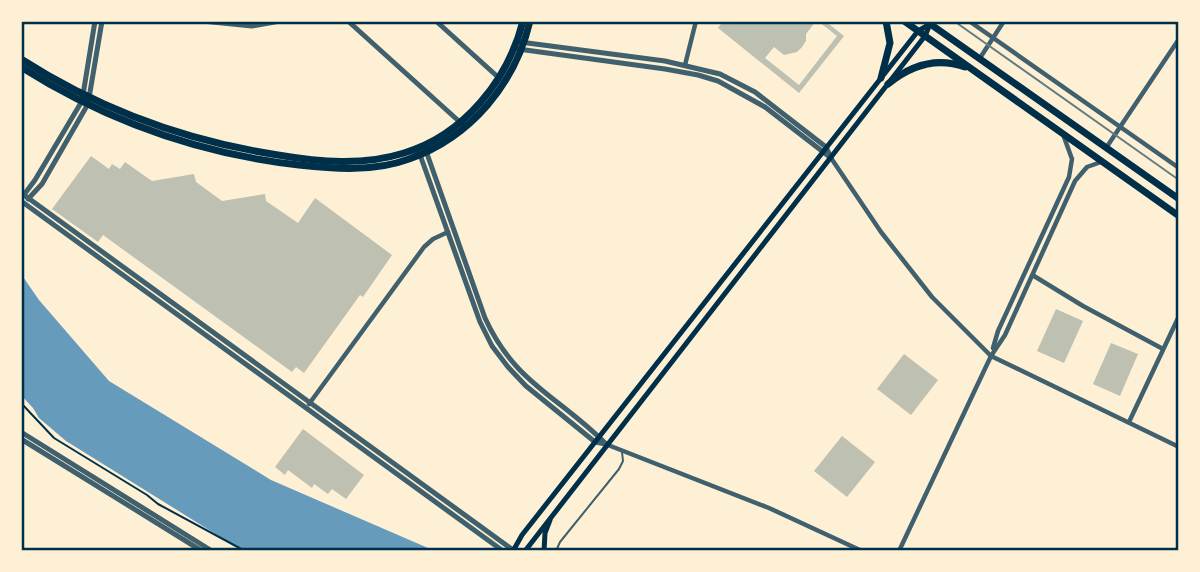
<svg xmlns="http://www.w3.org/2000/svg" width="1200" height="572" font-family="Montserrat,sans-serif">
	<style>
		.water { fill: #669bbc }
		.building { fill: #bec0b2 }
		.lines { fill: none; stroke-linecap: round; stroke-linejoin: round }
		.path { stroke: #003049; stroke-width: 2 }
		.service { stroke: #3f606c; stroke-width: 2 }
		.minor { stroke: #3f606c; stroke-width: 4.5 }
		.tertiary { stroke: #3f606c; stroke-width: 5 }
		.secondary { stroke: #003049; stroke-width: 5 }
		.trunk { stroke: #003049; stroke-width: 7 }
		.tram { stroke: #657d81; stroke-width: 2 }
		.neatline { fill: none; stroke: #003049; stroke-width: 2.5 }
	</style>
	<rect width="100%" height="100%" fill="#fdf0d5"/>
	<!-- water -->
	<path class="water" d="M21,274L39,300L109,381L271,480L435,551H248L230,543L66,441L39,418L33,408L21,395Z"/>
	<!-- building -->
	<g class="building">
		<path d="M723,21H816L806,34V41L802,47L797,52L784,55L774,47L765,58L799,85L837,36L818,21H825L844,36L799,93L718,28Z"/>
		<path d="M91,156L109,169L112,164L120,169L125,162L152,181L194,174L196,182L222,201L265,194L266,201L298,223L315,198L392,255L363,297L360,295L304,373L296,367L292,372L103,235L98,242L52,209Z"/>
		<path d="M1056,309L1083,321L1064,363L1037,351Z"/>
		<path d="M1111,343L1138,354L1120,396L1093,384Z"/>
		<path d="M904,354L938,380L911,415L877,389Z"/>
		<path d="M303,429L364,475L346,499L332,489L328,494L314,484L312,488L288,470L285,475L275,467Z"/>
		<path d="M842,436L875,462L847,497L814,471Z"/>
	</g>
	<g class="lines">
		<!-- path -->
		<path class="path" d="M21,403L54,438L147,495L158,504L245,551"/>
		<!-- service -->
		<path class="service" d="M556,551L560,542L619,469L623,461L622,452"/>
		<!-- minor -->
		<g class="minor">
			<path d="M969,21L1179,168"/>
			<path d="M980,58L1004,21"/>
			<path d="M685,65L696,21"/>
			<path d="M1106,148L1179,39"/>
			<path d="M831,158L881,232L932,297L991,356L1179,447"/>
			<path d="M1034,276L1083,306L1163,349"/>
			<path d="M993,348L998,331L1069,177L1072,159L1064,137"/>
			<path d="M309,404L424,247L433,239L448,232"/>
			<path d="M1129,422L1179,316"/>
			<path d="M608,445L769,508L862,551"/>
			<path d="M899,551L991,356L1005,335L1075,181L1087,167L1101,162"/>
		</g>
		<!-- tertiary -->
		<g class="tertiary">
			<path d="M202,21L252,26L280,21"/>
			<path d="M348,21L462,124"/>
			<path d="M436,21L499,78"/>
			<path d="M520,42L665,61L720,74L755,92L826,147L831,158"/>
			<path d="M518,49L665,69L698,75L718,81L765,107L831,158"/>
			<path d="M425,148L485,318C515,384 560,397 606,444"/>
			<path d="M419,152L480,322L492,346L508,367L526,386L595,442L606,444"/>
			<path d="M24,195L513,550"/>
			<path d="M23,196L35,180L82,101L95,21"/>
			<path d="M28,199L42,184L88,104L102,21"/>
			<path d="M21,201L503,551"/>
			<path d="M21,432L212,551"/>
			<path d="M21,439L202,551"/>
		</g>
		<!-- secondary -->
		<g class="secondary">
			<path d="M513,551L522,535L918,31L930,24"/>
			<path d="M525,551L925,36L930,24"/>
			<path d="M544,551L545,533L550,520"/>
		</g>
		<!-- trunk -->
		<g class="trunk">
			<path d="M904,21L1179,216"/>
			<path d="M926,21L1179,199"/>
			<path d="M21,59C99,109 186,141 278,155C319,162 363,166 404,153C464,135 508,80 523,21"/>
			<path d="M21,67C105,120 200,154 299,165C335,169 374,172 409,159C471,137 515,84 530,21"/>
			<path d="M881,78L890,43L886,21"/>
			<path d="M888,84C911,65 937,57 965,67"/>
		</g>
		<!-- tram -->
		<path class="tram" d="M954,21L1179,180"/>
	</g>
	<!-- border -->
	<rect width="1200" height="572" fill="none" stroke="#fdf0d5" stroke-width="46"/>
	<rect x="23" y="23" width="1154" height="526" class="neatline"/>
</svg>
